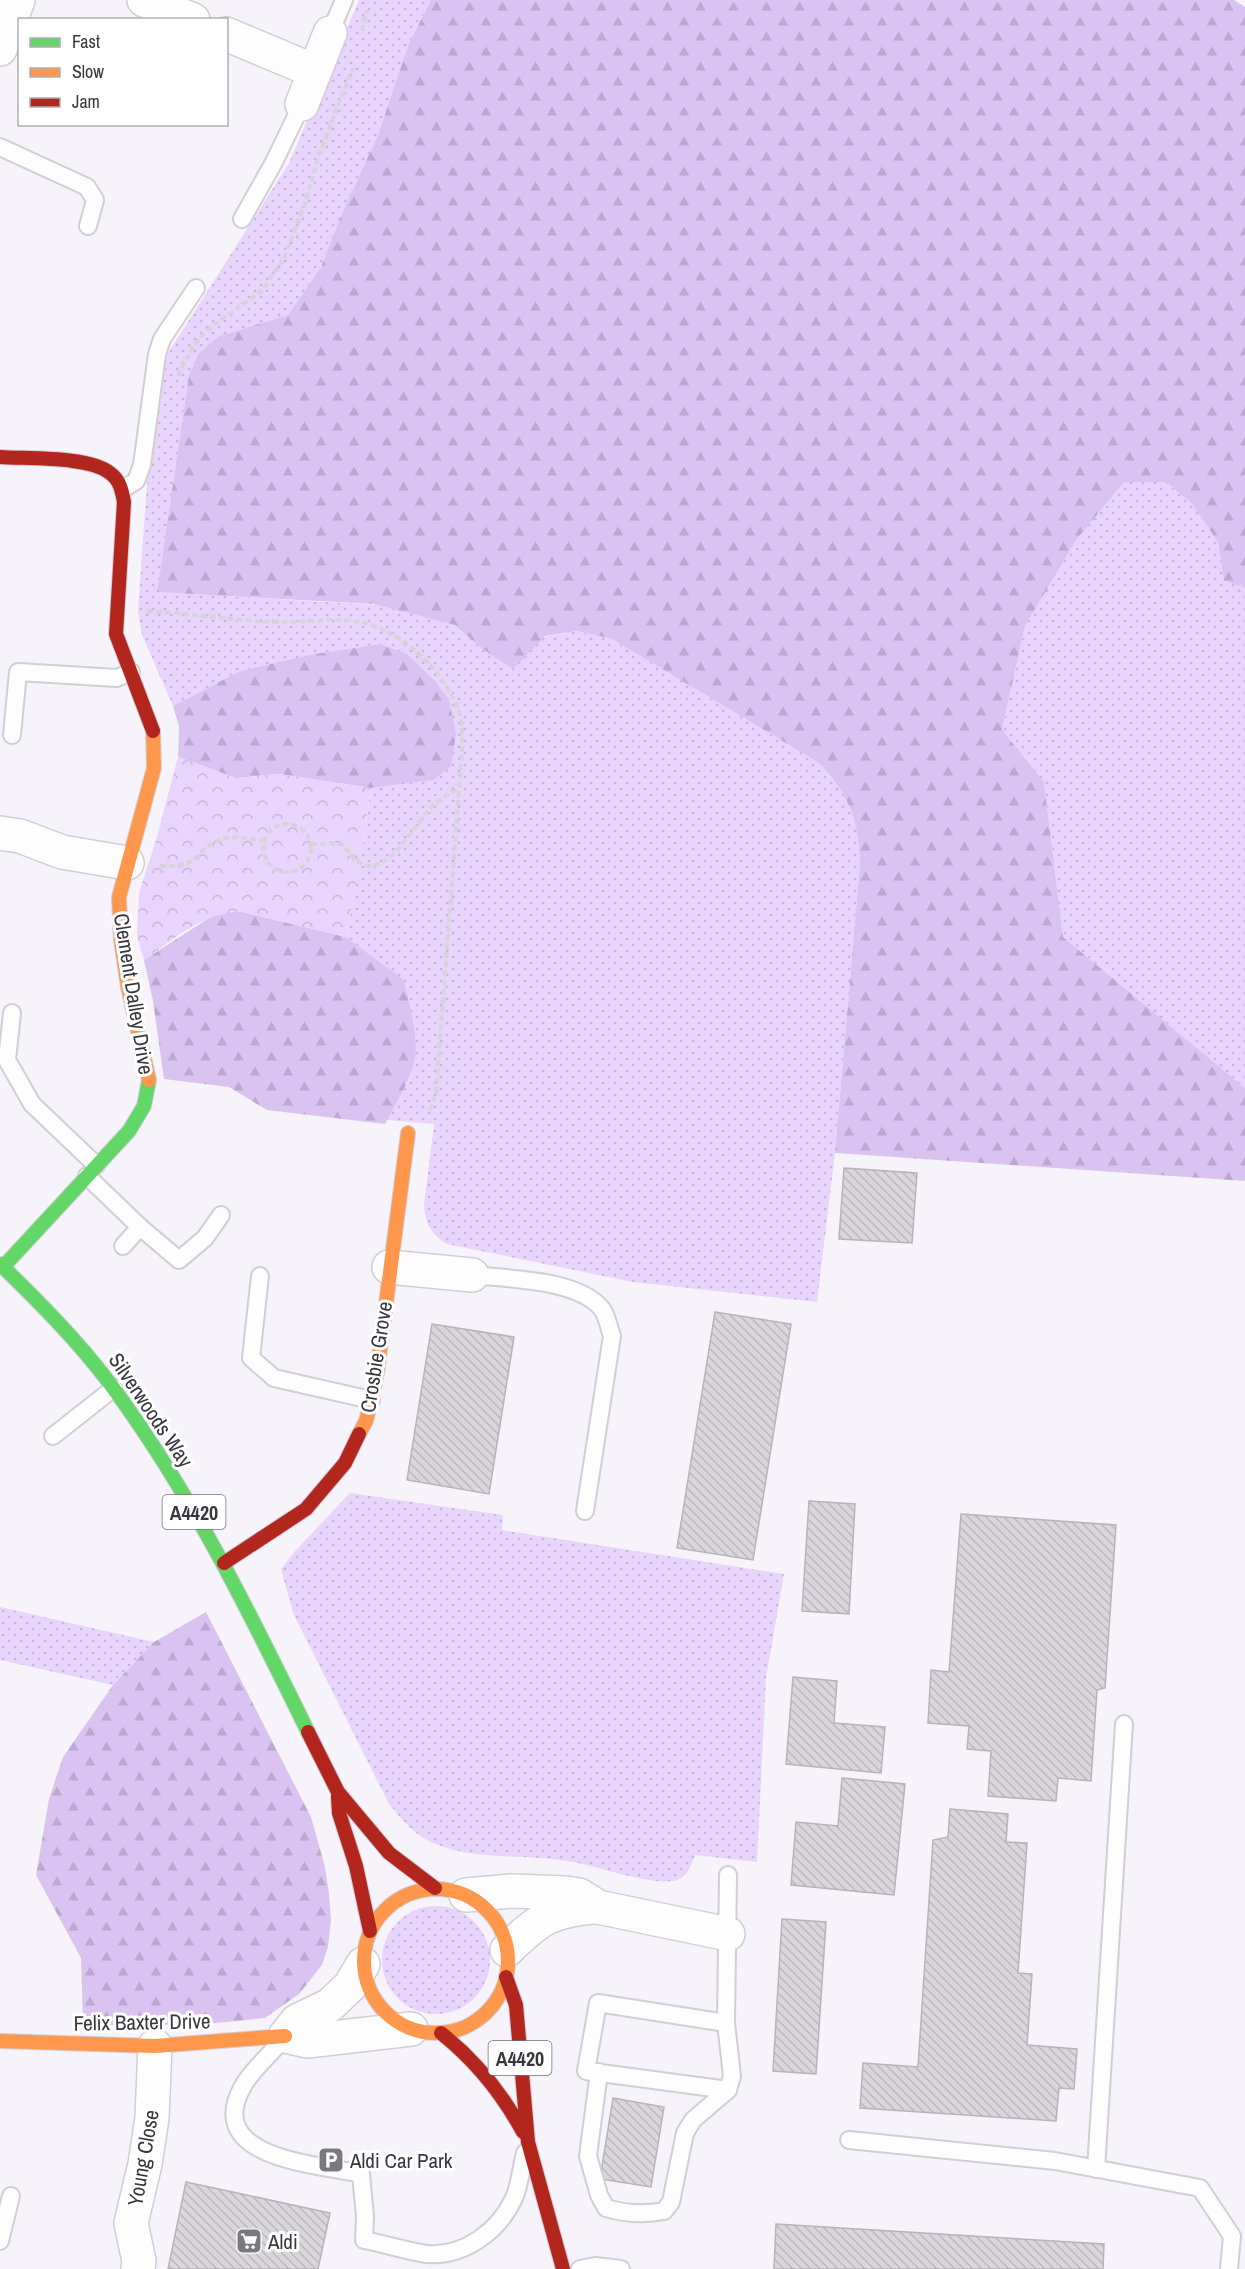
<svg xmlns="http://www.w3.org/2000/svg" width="1245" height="2269" font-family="'Archivo Narrow',sans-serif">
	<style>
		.grass { fill: url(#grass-dots) }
		.forest { fill: url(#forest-firs) }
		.park { fill: url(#park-crowns) }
		.building { fill: url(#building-back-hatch); stroke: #b6b3b9; stroke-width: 1.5 }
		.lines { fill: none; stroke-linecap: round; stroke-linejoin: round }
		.lane-casing { stroke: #d1ced5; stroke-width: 20 }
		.street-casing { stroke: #d1ced5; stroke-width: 36 }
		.fast-casing { stroke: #d1ced5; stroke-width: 16 }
		.slow-casing { stroke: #d1ced5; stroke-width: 16 }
		.jam-casing { stroke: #d1ced5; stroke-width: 16 }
		.path { stroke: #d5d4d7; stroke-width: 4; stroke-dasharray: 6 3; stroke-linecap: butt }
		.lane { stroke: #fefdfe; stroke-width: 16 }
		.street { stroke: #fefdfe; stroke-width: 33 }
		.fast { stroke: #63d668; stroke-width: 14 }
		.slow { stroke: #ff974d; stroke-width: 14 }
		.jam { stroke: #b3261e; stroke-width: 14 }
		.labels { text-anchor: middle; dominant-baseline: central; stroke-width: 6; stroke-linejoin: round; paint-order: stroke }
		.shield { fill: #fff; stroke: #757278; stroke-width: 1.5 }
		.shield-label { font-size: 20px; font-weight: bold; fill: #3a363e }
		.street-label { font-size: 21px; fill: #3a363e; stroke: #fff }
		.poi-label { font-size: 21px; fill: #3a363e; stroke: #fff; text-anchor: start }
	</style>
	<defs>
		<pattern id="grass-dots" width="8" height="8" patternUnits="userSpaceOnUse" patternTransform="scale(1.5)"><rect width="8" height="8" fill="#e8d4fd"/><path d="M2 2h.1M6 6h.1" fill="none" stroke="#c8b7da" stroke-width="1.8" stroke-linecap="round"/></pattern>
		<pattern id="forest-firs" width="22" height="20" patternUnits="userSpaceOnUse" patternTransform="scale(1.5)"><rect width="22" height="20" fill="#dac3f1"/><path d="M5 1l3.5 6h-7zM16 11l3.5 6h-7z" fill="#bca8d0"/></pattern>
		<pattern id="park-crowns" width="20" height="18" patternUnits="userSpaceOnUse" patternTransform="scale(1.5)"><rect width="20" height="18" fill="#e8d4fd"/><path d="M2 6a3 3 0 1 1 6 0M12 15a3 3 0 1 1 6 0" fill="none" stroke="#c8b7da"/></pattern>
		<pattern id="building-back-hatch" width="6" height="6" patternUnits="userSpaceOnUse" patternTransform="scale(1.5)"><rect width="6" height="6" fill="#d9d6dc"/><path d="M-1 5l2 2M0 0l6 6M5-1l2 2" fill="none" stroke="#bbb8be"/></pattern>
	</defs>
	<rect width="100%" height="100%" fill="#f6f3fa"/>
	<!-- grass -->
	<g class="grass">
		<path d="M359,0H431L409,43L378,135L343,211L321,267L288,315L219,336L199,353L189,375L157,592L377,605L455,625L481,648L578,631L612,639L819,763C850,796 858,819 860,864L835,1153L817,1302L633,1282L447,1244C431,1234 425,1223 424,1205L434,1124L387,1120C398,1101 416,1073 416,1050C416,1027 409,1003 404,980L346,937L360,864L371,788L433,780L380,644L309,655L240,671L173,706L142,635L138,611L148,469L163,361L289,163Z"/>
		<path d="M1124,482H1166L1192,504L1218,542L1224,581L1245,588V1088L1063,937L1044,782L1002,731L1025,626L1077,539Z"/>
		<path d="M350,1493L503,1515L502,1530L784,1574L766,1678L757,1862L695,1855C691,1866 687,1879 673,1881C644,1885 592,1863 560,1860C519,1854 477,1860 438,1845C416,1837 403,1821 389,1804L293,1613L281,1569L296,1550Z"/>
		<path d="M0,1607L154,1642L113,1685L0,1660Z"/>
		<circle cx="436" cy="1960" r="54"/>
	</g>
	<!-- forest -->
	<g class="forest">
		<path d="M431,0H1234L1245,7V588L1224,581L1218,542L1192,504L1166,482H1124L1077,539L1025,626L1002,730L1044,782L1063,937L1245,1088V1181L835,1153L860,864C858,819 850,796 819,763L612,639L578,631L545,636L513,669L481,648L455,625L373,604L157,592L189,375L199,353L219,336L288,315L321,267L343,211L378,135L409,43Z"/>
		<path d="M380,644L407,654L435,681L449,700L456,734L451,766L433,780L371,788L279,774L236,778L178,757L179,726L173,706L240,671L309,655Z"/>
		<path d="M228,911L243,912L346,937L404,980C409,1002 416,1027 416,1050C416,1072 396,1104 385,1124L267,1110L229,1087L164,1079L153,1001L144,960L212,916Z"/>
		<path d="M206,1612L311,1817L325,1867L329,1894L331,1920L328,1947L322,1965L299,1994L265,2018L196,2025H83L81,1958L36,1875L49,1799L63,1757L113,1685L154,1642Z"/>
	</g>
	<!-- park -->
	<path class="park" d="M178,757L236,778L279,774L371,788L360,864L346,937L243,912C204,911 174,939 144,960L137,936L139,893L156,840Z"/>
	<!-- building -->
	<g class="building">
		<path d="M844,1168L917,1173L912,1243L839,1239Z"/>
		<path d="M715,1312L791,1324L753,1560L677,1548Z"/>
		<path d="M432,1324L514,1337L489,1494L407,1480Z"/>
		<path d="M809,1501L855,1504L849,1614L802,1611Z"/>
		<path d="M961,1514L1116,1525L1105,1688L1097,1690L1091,1781L1058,1778L1056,1801L988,1796L991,1751L967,1749L969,1726L928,1723L931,1670L949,1672Z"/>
		<path d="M793,1677L837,1681L834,1723L885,1727L881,1773L786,1764Z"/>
		<path d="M842,1778L905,1784L894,1895L791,1885L796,1822L838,1826Z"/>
		<path d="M950,1809L1008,1814L1006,1842L1027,1843L1018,1973L1032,1974L1027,2045L1077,2049L1074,2089L1059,2088L1056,2121L860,2108L863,2063L918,2067L933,1840L948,1837Z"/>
		<path d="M782,1919L826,1922L816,2074L773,2071Z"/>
		<path d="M613,2098L664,2107L651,2187L600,2179Z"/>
		<path d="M186,2182L330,2213L318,2269H168Z"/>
		<path d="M776,2224L1104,2244L1103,2269H774Z"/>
	</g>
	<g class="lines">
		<!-- lane casing -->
		<g class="lane-casing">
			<g id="lane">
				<path d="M330,33L344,0"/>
				<path d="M0,147L87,187L95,200L88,226"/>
				<path d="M242,219L273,164L302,104"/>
				<path d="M123,489L136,481L142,465L157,354L162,339L196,288"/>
				<path d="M12,735L18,672L117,678L131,672"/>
				<path d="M12,1013L7,1060L32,1104L96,1165"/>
				<path d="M87,1176L140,1227L179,1260L205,1238L221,1215"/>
				<path d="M123,1246L140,1227"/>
				<path d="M472,1275C508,1279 578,1279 602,1309C607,1316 609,1328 612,1336L585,1511"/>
				<path d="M260,1276L251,1358L274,1378L371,1400"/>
				<path d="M53,1436L114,1388"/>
				<path d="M726,2023L598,2003L586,2071L728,2090"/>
				<path d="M284,2037C272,2054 253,2068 243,2086C202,2159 318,2164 361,2174L365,2216L364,2240C385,2244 406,2251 427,2254C464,2257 499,2231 514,2198C520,2185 521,2168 525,2153"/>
				<path d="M599,2072L588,2156L599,2195L606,2208C626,2214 644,2215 664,2211L671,2202L685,2133L693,2120L728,2090L732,2076L726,2023L728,1875"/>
				<path d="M849,2140L1055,2161L1200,2188L1232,2236L1229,2269"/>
				<path d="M1096,2169L1124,1724"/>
				<path d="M0,2241L11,2196"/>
				<path d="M580,2269L595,2266L621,2269"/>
			</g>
		</g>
		<!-- street casing -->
		<g class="street-casing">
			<g id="street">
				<path d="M144,0L193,20"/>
				<path d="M226,34L314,71"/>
				<path d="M0,49L18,0"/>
				<path d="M302,104L330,33"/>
				<path d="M0,833L20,836L62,852L127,863"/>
				<path d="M389,1267L472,1275"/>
				<path d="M466,1895L512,1891L566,1893L579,1895L598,1907L728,1934"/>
				<path d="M507,1950C538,1920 549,1911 593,1907"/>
				<path d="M363,1964L350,1986L330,2005L297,2021L285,2036L307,2041L411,2029"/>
				<path d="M138,2269L139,2261L131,2223L145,2164L152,2118L155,2046"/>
			</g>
		</g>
		<!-- fast casing -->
		<g class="fast-casing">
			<g id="fast">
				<path d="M0,1264C38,1301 76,1339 108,1381C189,1489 249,1611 308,1732"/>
				<path d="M3,1267L129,1131L144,1106L149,1080"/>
			</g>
		</g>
		<!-- slow casing -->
		<g class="slow-casing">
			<g id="slow">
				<path d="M149,1080L128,987L121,940L119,897L154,768L153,731"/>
				<path d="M359,1434L366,1421L377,1373L408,1133"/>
				<circle cx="436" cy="1961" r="72"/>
				<path d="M0,2041L155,2046L285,2036"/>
			</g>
		</g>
		<!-- jam casing -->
		<g class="jam-casing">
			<g id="jam">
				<path d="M0,457C28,459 89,456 110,473C120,480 122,491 124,502L116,634L153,731"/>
				<path d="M224,1563L306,1509L345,1463L359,1434"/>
				<path d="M308,1732L338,1792L389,1853L435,1888"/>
				<path d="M338,1797L339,1813L356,1866L370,1931"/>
				<path d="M506,1977L516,2005L528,2142L563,2269"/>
				<path d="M441,2033C476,2061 502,2093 523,2132"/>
			</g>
		</g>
		<!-- path -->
		<g class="path">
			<path d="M362,31L367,10"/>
			<path d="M178,376L193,346L207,330L263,290L285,256L305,203L318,157L353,68"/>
			<path d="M147,611C191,613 235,621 279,622C308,623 336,616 365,623C406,634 448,675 460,715C463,726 462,740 462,751L436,1092L430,1111"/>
			<circle cx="287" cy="848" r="24"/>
			<path d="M311,844L337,843L344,845C375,898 406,836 428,811C436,801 447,795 458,789"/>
			<path d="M160,866C171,866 183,867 192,861C200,855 205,846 214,842C229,834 249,838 265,841"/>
		</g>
		<!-- lane -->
		<use href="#lane" class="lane"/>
		<!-- street -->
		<use href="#street" class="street"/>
		<!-- fast -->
		<use href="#fast" class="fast"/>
		<!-- slow -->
		<use href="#slow" class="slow"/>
		<!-- jam -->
		<use href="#jam" class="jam"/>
	</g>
	<!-- icons -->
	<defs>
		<g id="parking-square" transform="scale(1.35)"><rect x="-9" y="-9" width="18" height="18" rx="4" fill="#7c7880" stroke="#fff"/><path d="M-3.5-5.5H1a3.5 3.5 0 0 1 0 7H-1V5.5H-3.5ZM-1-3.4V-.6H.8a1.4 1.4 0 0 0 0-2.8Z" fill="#fff"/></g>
		<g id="supermarket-square" transform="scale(1.35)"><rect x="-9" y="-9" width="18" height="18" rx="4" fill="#7c7880" stroke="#fff"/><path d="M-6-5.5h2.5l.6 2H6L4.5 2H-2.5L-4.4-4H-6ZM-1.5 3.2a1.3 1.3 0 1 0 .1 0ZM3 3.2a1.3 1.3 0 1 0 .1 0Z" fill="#fff"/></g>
	</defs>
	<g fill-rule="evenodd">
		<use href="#parking-square" x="331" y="2160"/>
		<use href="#supermarket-square" x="249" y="2241"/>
	</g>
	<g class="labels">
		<!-- shield labels -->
		<g class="shield">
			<rect x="162.5" y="1495" width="63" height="34" rx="4.5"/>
			<rect x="488.5" y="2041" width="63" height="34" rx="4.5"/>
		</g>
		<g class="shield-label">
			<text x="194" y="1512">A4420</text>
			<text x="520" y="2058">A4420</text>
		</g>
		<!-- street labels -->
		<g class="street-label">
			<text transform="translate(134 994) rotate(81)">Clement Dalley Drive</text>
			<text transform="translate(376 1357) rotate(-81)">Crosbie Grove</text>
			<text transform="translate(151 1410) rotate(56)">Silverwoods Way</text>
			<text transform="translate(142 2022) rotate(-1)">Felix Baxter Drive</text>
			<text transform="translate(143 2158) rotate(-80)">Young Close</text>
		</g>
		<!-- poi labels -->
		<g class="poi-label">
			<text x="350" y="2160">Aldi Car Park</text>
			<text x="268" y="2241">Aldi</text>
		</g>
	</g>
	<!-- legend -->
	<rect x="18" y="18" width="210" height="108" fill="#ffffff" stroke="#b0afb2" stroke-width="1.5"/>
	<rect x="30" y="38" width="30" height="9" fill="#63d668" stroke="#b0afb2" stroke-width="1.5"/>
	<text x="72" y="48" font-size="18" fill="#3a363e">Fast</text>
	<rect x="30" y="68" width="30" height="9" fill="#ff974d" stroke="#b0afb2" stroke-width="1.5"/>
	<text x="72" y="78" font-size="18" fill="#3a363e">Slow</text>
	<rect x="30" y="98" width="30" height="9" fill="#b3261e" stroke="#b0afb2" stroke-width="1.5"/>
	<text x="72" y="108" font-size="18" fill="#3a363e">Jam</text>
</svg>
